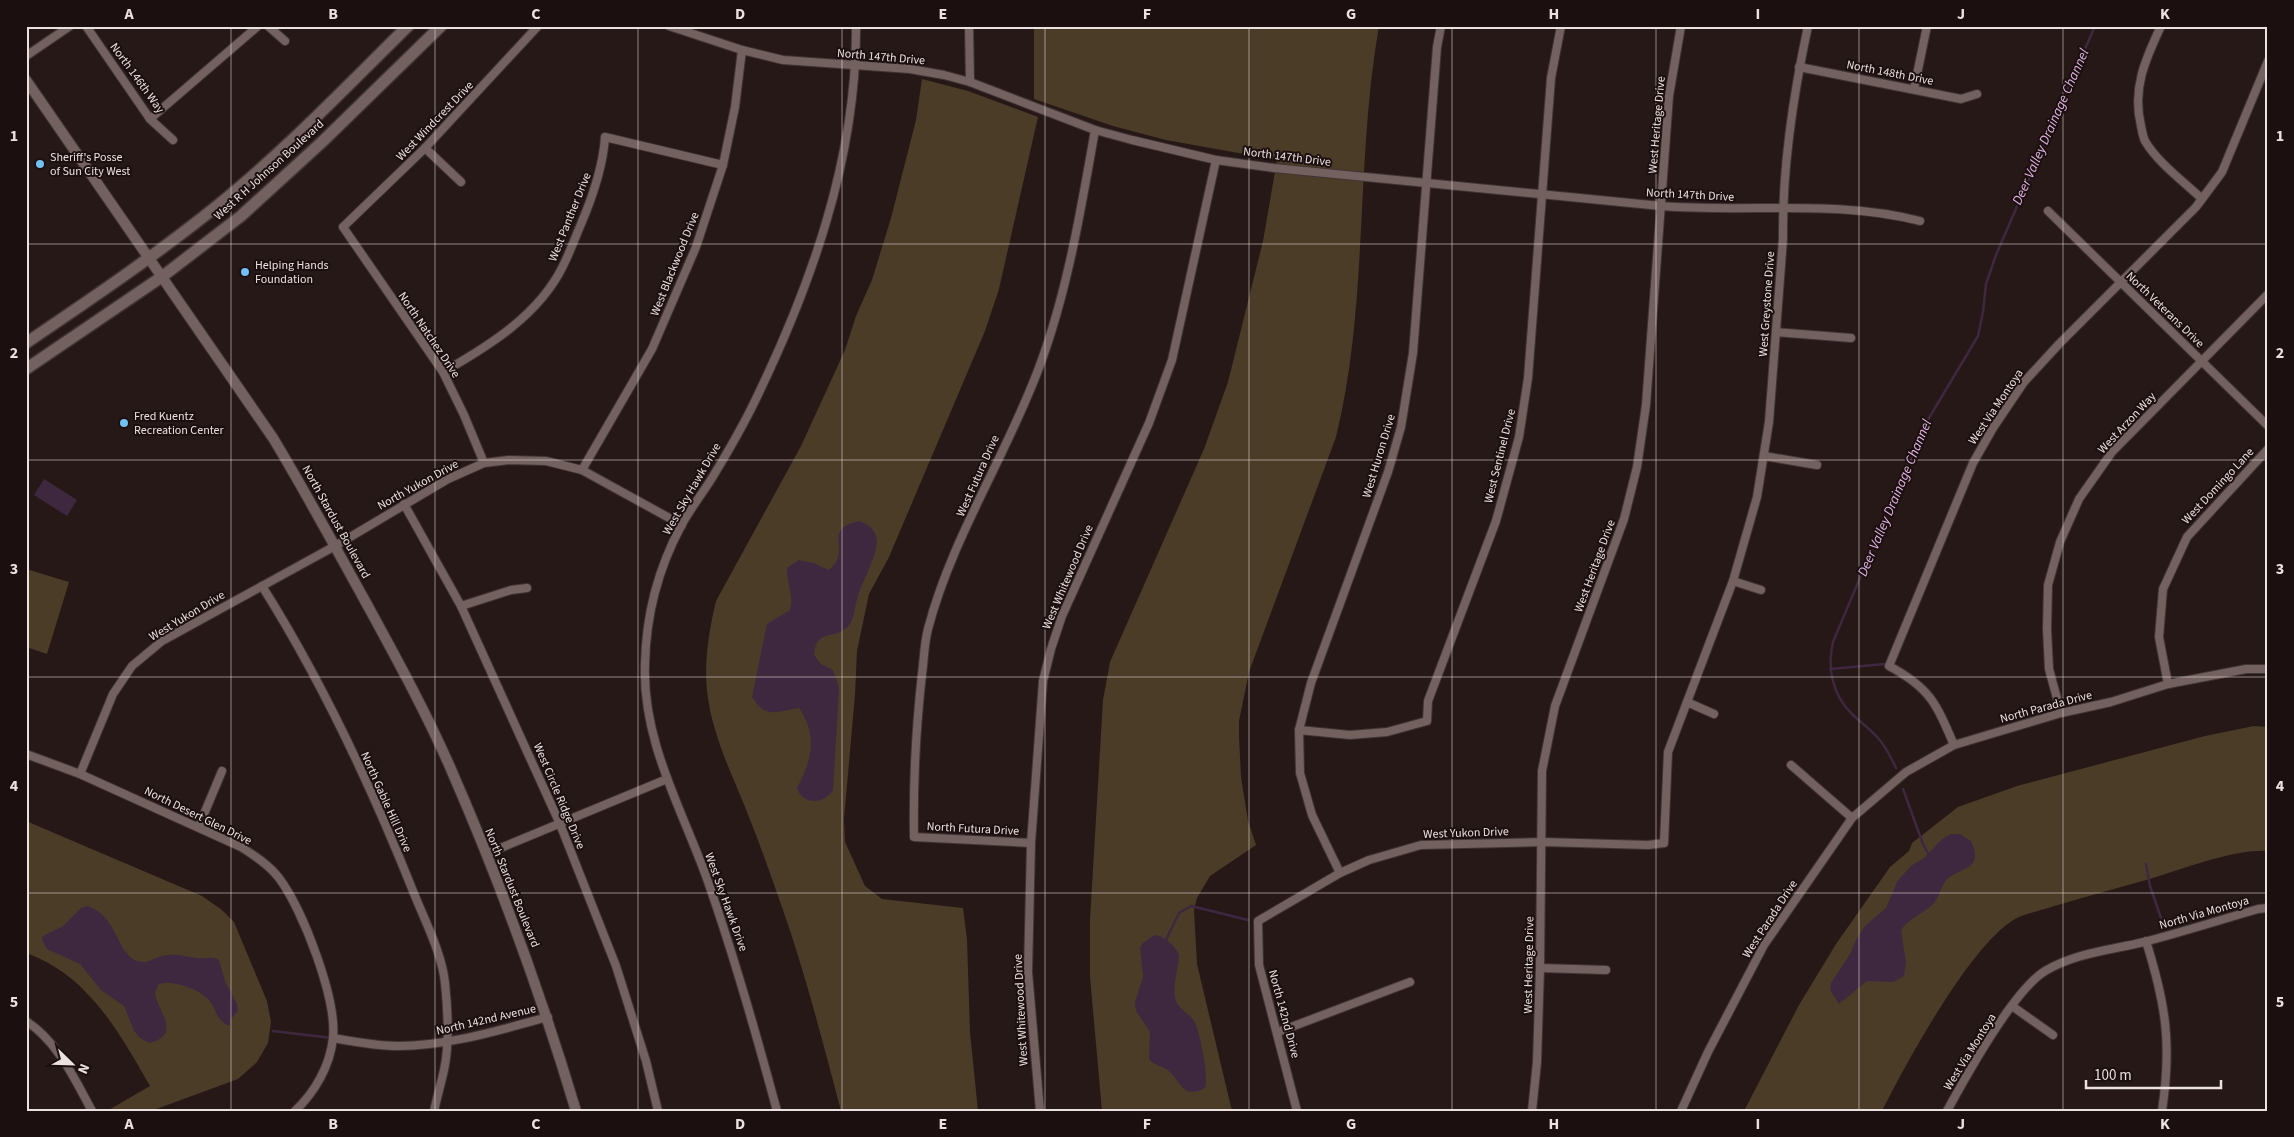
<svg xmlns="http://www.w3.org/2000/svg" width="2294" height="1137" font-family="'Source Sans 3',sans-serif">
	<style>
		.green { fill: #4a3c27 }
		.water { fill: #3e2840 }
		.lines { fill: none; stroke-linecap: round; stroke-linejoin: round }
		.stream { stroke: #3e2840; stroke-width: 2.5 }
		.minor-casing { stroke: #3f3534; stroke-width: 10 }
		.tertiary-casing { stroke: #3f3534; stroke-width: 12 }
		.secondary-casing { stroke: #3f3534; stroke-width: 14 }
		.minor { stroke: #736160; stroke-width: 8 }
		.tertiary { stroke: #736160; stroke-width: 10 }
		.secondary { stroke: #736160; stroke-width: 11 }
		.grid { fill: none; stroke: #ebe1e0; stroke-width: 1; stroke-opacity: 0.55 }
		.poi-dot { fill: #70c1f4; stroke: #1c0f0f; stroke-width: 2 }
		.labels { text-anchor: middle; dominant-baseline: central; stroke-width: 4; stroke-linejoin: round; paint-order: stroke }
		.street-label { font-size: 12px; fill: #ebe1e0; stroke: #1c0f0f }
		.poi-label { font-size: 12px; fill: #ebe1e0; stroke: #1c0f0f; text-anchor: start }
		.water-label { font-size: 14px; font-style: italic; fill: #e2b6e6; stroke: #1c0f0f }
		.neatline { fill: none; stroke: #ebe1e0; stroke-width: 2 }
		.grid-label { font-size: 16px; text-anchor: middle; font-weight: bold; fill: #ebe1e0 }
	</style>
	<rect width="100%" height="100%" fill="#261817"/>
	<!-- green -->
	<g class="green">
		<path d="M1034,26H1379C1355,162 1369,303 1336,437L1249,672L1239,721V736L1241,777L1248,821L1256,845L1210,876L1197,898L1194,910L1197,964L1232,1111H1102L1090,977V920L1103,700L1110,662L1204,449L1228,382L1263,241L1277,160L1166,140L1113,126L1034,99Z"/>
		<path d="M922,79L968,91L1038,117L999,289L985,331L889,557L869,594L857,651L855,695L844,819L845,842L865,886L882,899L963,908L967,939L970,1032L978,1111H841C823,1043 806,976 783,910C772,879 761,847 749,817C733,776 712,736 707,691C704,661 709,630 716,601L801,446L845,350L856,316L872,280L891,218L916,120Z"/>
		<path d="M26,569L69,582L47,654L26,647Z"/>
		<path d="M2254,726L2268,727V851C2234,849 2183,869 2150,879C2117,888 2084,897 2051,907C2040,911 2026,913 2015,919C1971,944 1906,1063 1882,1111H1744L1799,1005L1836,944L1890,867L1909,851L1912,843L1958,807L2017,786L2205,736Z"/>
		<path d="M26,821L202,896L222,910L234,922L267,1001L271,1022L268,1043L257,1062L238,1079L151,1111H107L150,1086C119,1032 88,975 26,953Z"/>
	</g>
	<!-- water -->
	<g class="water">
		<path d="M44,479L77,500L67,516L34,495Z"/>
		<path d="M859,521C867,524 873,527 876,536C881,550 861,583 857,599C855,607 854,619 849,625C837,641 816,627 814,655L821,664L833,670L839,688L833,790C824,804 803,806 797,788C812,760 818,736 799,708C777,711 766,720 752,697L767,624L790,610C794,596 787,584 787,568L799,560L814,563L828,570C831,568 835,565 836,562C846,546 825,529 859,521Z"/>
		<path d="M1951,834H1960L1971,841C1983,868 1966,866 1950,877C1942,881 1940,896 1934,903C1923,915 1912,915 1901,930L1906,962L1904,976L1893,982L1867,981L1839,1004L1830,990L1831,983L1850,954L1856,940L1865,926L1886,908L1897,882L1902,876L1911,866L1924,858L1942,839Z"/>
		<path d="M87,906C118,915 115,952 137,961C147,965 157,956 167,955C177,953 187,957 197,958C205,959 212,956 219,960L225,981L237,1004L238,1011L230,1020L231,1026C217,1023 217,1010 209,1000C199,989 173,980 159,984C158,986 156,990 155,992C154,1006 185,1035 149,1043L140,1038L134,1031L124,1006L101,990L80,964L47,949L42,939L43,936L63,926L81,908Z"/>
		<path d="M1154,935C1165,936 1175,945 1179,955C1179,968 1171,988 1176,1001C1179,1009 1189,1013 1194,1021C1200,1031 1209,1077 1205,1088C1183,1099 1183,1085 1170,1072C1164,1066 1154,1066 1149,1059L1150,1032L1136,1011L1135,1002L1143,977L1140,948L1142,944Z"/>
	</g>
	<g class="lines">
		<!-- stream -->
		<g class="stream">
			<path d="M1830,669L1885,664"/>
			<path d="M1896,768C1891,757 1886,747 1878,738C1870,729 1860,722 1852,714C1832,695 1827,667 1833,642L1923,428L1978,336L1983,312L1986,284L1996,255L2095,26"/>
			<path d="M1903,789L1923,844L1929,855"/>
			<path d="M2146,864L2150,886L2163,924"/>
			<path d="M1165,942L1179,913L1191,906L1248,920"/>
			<path d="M273,1031L332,1038"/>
		</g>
		<!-- minor casing -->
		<g class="minor-casing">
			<g id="minor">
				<path d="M86,26L150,119L173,140"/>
				<path d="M268,26L285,41"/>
				<path d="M669,26L742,50L783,60L910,69L944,75L970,82L1095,130L1132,140L1216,160L1274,168L1661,206C1747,213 1836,199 1920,221"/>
				<path d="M969,26L970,82"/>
				<path d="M2161,26C2145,60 2132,89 2141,126C2142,131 2143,137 2145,141C2158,163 2183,181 2202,199"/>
				<path d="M26,56L70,26"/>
				<path d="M1799,67L1961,99L1977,94"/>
				<path d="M1914,89L1927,26"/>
				<path d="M150,119L258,26"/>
				<path d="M425,148L461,182"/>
				<path d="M2048,211L2268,426"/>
				<path d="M1776,332L1851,338"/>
				<path d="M443,372C489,346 539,315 563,266C570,252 575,238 581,224C593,196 603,167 605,137L723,165"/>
				<path d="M1764,456L1817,465"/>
				<path d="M484,463L464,415L443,372L343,227L425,148L538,26"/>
				<path d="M582,470L652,349L696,247L723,165L735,107L742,50"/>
				<path d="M404,504L461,606L560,824L616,966L646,1061L658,1111"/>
				<path d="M1733,581L1761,590"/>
				<path d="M262,586C322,681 371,786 413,891C424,919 442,953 445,983C448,1012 450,1043 444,1070C441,1084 437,1097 434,1111"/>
				<path d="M461,606L511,590L527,588"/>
				<path d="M2168,684L2159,637L2163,589L2187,537L2268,449"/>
				<path d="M1687,702L1714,714"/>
				<path d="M2061,713L2049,669L2047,629L2048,585L2060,542L2079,499L2112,452L2268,294"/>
				<path d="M1299,730L1350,735L1387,732L1427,721L1428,701L1496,521L1519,437L1528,378L1551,78L1561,26"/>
				<path d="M1954,745C1936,703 1930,688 1889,666L1973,463L1993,428L2024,382L2059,344L2196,207L2222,172L2268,61"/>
				<path d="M26,754L80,774L241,847C255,856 269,865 279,878C303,910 337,999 333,1038C330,1066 315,1092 295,1111"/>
				<path d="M1791,765L1852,818"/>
				<path d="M80,774L113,694L132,666L162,641L335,546L448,479L484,463L509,460L546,461L582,470L682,525"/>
				<path d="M199,826L222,771"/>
				<path d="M1031,843L914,837C913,782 916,728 922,674C924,660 924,644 928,629C952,537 1007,455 1040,365C1068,289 1081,209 1095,130"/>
				<path d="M486,854L667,779"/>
				<path d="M1340,873L1312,815L1300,773L1299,730L1311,683L1388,472L1401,427L1413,353L1437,47L1441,26"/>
				<path d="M2146,941C2166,1005 2172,1044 2162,1111"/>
				<path d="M1540,968L1606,970"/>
				<path d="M2012,1006L2053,1035"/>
				<path d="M26,1021C58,1042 74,1078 92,1111"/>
				<path d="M1278,1032L1410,982"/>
				<path d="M333,1038C355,1042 376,1046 398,1046C449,1046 499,1030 548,1017"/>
				<path d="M777,1111C756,1033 734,955 707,879C682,809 642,741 645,664C646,615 658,569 681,526C690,509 702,494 712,478C726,455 740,431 752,407C810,289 857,159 856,26"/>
				<path d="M1040,1111L1028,972L1031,843L1043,681L1051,649L1062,616L1149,423L1172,360L1216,160"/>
				<path d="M1297,1111L1259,965L1258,921L1340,873L1369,860L1421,845L1543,842L1648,845L1664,843L1668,752L1733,581L1757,497L1769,422L1783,239C1782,167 1793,96 1808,26"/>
				<path d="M1532,1111L1537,1062L1540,968L1542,771L1555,706L1624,519L1637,467L1646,405L1669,96L1681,26"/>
				<path d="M1681,1111L1708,1052L1764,945L1852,818L1906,772L1954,745L2061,713L2111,702L2168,684L2246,669H2268"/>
				<path d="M1947,1111C1966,1076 2013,991 2045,971C2075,953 2111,950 2144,942C2182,932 2220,920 2258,909L2268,908"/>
			</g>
		</g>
		<!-- tertiary casing -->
		<g class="tertiary-casing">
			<path id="tertiary" d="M26,80L273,438C305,491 334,545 364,599C394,654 425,710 450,767C499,879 541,994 576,1111"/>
		</g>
		<!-- secondary casing -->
		<g class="secondary-casing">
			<g id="secondary">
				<path d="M26,343C91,299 156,255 217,206C285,151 346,87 408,26"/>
				<path d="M26,369L163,276L241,216L322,142L441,26"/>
			</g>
		</g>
		<!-- minor -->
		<use href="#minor" class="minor"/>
		<!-- tertiary -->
		<use href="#tertiary" class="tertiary"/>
		<!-- secondary -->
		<use href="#secondary" class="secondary"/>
	</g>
	<!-- grid -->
	<path class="grid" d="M231,26V1111M435,26V1111M638,26V1111M842,26V1111M1045,26V1111M1249,26V1111M1452,26V1111M1656,26V1111M1859,26V1111M2063,26V1111M26,244H2268M26,460H2268M26,677H2268M26,893H2268"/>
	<!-- markers -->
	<g class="poi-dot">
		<circle cx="40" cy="164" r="5"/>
		<circle cx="245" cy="272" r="5"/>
		<circle cx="124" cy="423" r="5"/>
	</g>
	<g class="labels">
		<!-- street labels -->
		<g class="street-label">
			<text transform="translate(881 57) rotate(5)">North 147th Drive</text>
			<text transform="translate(1890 73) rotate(11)">North 148th Drive</text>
			<text transform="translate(137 78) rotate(54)">North 146th Way</text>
			<text transform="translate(435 121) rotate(-46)">West Windcrest Drive</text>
			<text transform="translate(1657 125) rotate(-85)">West Heritage Drive</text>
			<text transform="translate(1287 157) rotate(7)">North 147th Drive</text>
			<text transform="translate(269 170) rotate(-42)">West R H Johnson Boulevard</text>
			<text transform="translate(1690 195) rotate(3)">North 147th Drive</text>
			<text transform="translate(570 217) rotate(-68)">West Panther Drive</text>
			<text transform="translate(675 264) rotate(-68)">West Blackwood Drive</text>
			<text transform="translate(1767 304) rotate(-86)">West Greystone Drive</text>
			<text transform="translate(2165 310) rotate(44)">North Veterans Drive</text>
			<text transform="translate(429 335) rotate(56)">North Natchez Drive</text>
			<text transform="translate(1996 407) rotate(-56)">West Via Montoya</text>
			<text transform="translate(2127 423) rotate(-47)">West Arzon Way</text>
			<text transform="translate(1379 456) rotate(-73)">West Huron Drive</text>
			<text transform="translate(1500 456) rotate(-76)">West Sentinel Drive</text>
			<text transform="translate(978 476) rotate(-66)">West Futura Drive</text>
			<text transform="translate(418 485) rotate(-29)">North Yukon Drive</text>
			<text transform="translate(2218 486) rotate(-47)">West Domingo Lane</text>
			<text transform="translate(692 489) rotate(-60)">West Sky Hawk Drive</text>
			<text transform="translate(336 522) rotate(61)">North Stardust Boulevard</text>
			<text transform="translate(1595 566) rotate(-70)">West Heritage Drive</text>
			<text transform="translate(1068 577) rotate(-67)">West Whitewood Drive</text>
			<text transform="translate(187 616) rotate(-31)">West Yukon Drive</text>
			<text transform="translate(2046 707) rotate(-15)">North Parada Drive</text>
			<text transform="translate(559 796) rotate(67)">West Circle Ridge Drive</text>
			<text transform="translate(386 802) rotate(66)">North Gable Hill Drive</text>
			<text transform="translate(198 816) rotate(26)">North Desert Glen Drive</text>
			<text transform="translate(973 829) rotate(3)">North Futura Drive</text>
			<text transform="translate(1466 833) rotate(-2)">West Yukon Drive</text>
			<text transform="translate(512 888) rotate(68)">North Stardust Boulevard</text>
			<text transform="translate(726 902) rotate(70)">West Sky Hawk Drive</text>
			<text transform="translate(2204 913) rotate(-16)">North Via Montoya</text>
			<text transform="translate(1770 919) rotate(-57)">West Parada Drive</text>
			<text transform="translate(1529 965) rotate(-89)">West Heritage Drive</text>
			<text transform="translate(1021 1010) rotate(-93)">West Whitewood Drive</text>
			<text transform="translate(1284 1014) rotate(75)">North 142nd Drive</text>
			<text transform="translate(486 1020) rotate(-13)">North 142nd Avenue</text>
			<text transform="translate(1970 1052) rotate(-58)">West Via Montoya</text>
		</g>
		<!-- poi labels -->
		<g class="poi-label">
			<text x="50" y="157">Sheriff's Posse<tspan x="50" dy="14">of Sun City West</tspan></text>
			<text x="255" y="265">Helping Hands<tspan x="255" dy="14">Foundation</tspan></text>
			<text x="134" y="416">Fred Kuentz<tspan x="134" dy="14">Recreation Center</tspan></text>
		</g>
		<!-- water labels -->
		<g class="water-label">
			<text transform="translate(2051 127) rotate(-66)">Deer Valley Drainage Channel</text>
			<text transform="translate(1895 498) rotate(-67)">Deer Valley Drainage Channel</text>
		</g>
	</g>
	<!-- border -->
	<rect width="2294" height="1137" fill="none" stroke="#1c0f0f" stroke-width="55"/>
	<!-- north arrow -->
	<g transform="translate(72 1064) rotate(113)" stroke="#1c0f0f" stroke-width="4" paint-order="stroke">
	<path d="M0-4L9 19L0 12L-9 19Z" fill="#ebe1e0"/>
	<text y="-8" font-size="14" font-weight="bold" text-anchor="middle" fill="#ebe1e0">N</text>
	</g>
	<!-- scale -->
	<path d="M2086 1080v8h135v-8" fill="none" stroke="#ebe1e0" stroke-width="2.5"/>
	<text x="2094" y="1080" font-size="15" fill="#ebe1e0" stroke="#1c0f0f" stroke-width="4" paint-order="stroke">100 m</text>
	<rect x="28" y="28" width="2238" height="1082" class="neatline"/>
	<g class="grid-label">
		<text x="129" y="19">A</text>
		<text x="333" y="19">B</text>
		<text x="536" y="19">C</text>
		<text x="740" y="19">D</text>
		<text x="943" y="19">E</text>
		<text x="1147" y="19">F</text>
		<text x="1351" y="19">G</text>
		<text x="1554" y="19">H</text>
		<text x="1758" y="19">I</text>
		<text x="1961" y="19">J</text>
		<text x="2165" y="19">K</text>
		<text x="14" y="141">1</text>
		<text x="2280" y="141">1</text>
		<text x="14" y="358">2</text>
		<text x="2280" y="358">2</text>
		<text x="14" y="574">3</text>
		<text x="2280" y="574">3</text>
		<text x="14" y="791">4</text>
		<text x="2280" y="791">4</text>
		<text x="14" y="1007">5</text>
		<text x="2280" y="1007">5</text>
		<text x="129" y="1129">A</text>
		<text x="333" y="1129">B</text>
		<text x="536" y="1129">C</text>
		<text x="740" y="1129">D</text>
		<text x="943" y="1129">E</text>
		<text x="1147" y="1129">F</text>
		<text x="1351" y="1129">G</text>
		<text x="1554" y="1129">H</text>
		<text x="1758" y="1129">I</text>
		<text x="1961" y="1129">J</text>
		<text x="2165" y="1129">K</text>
	</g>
</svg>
